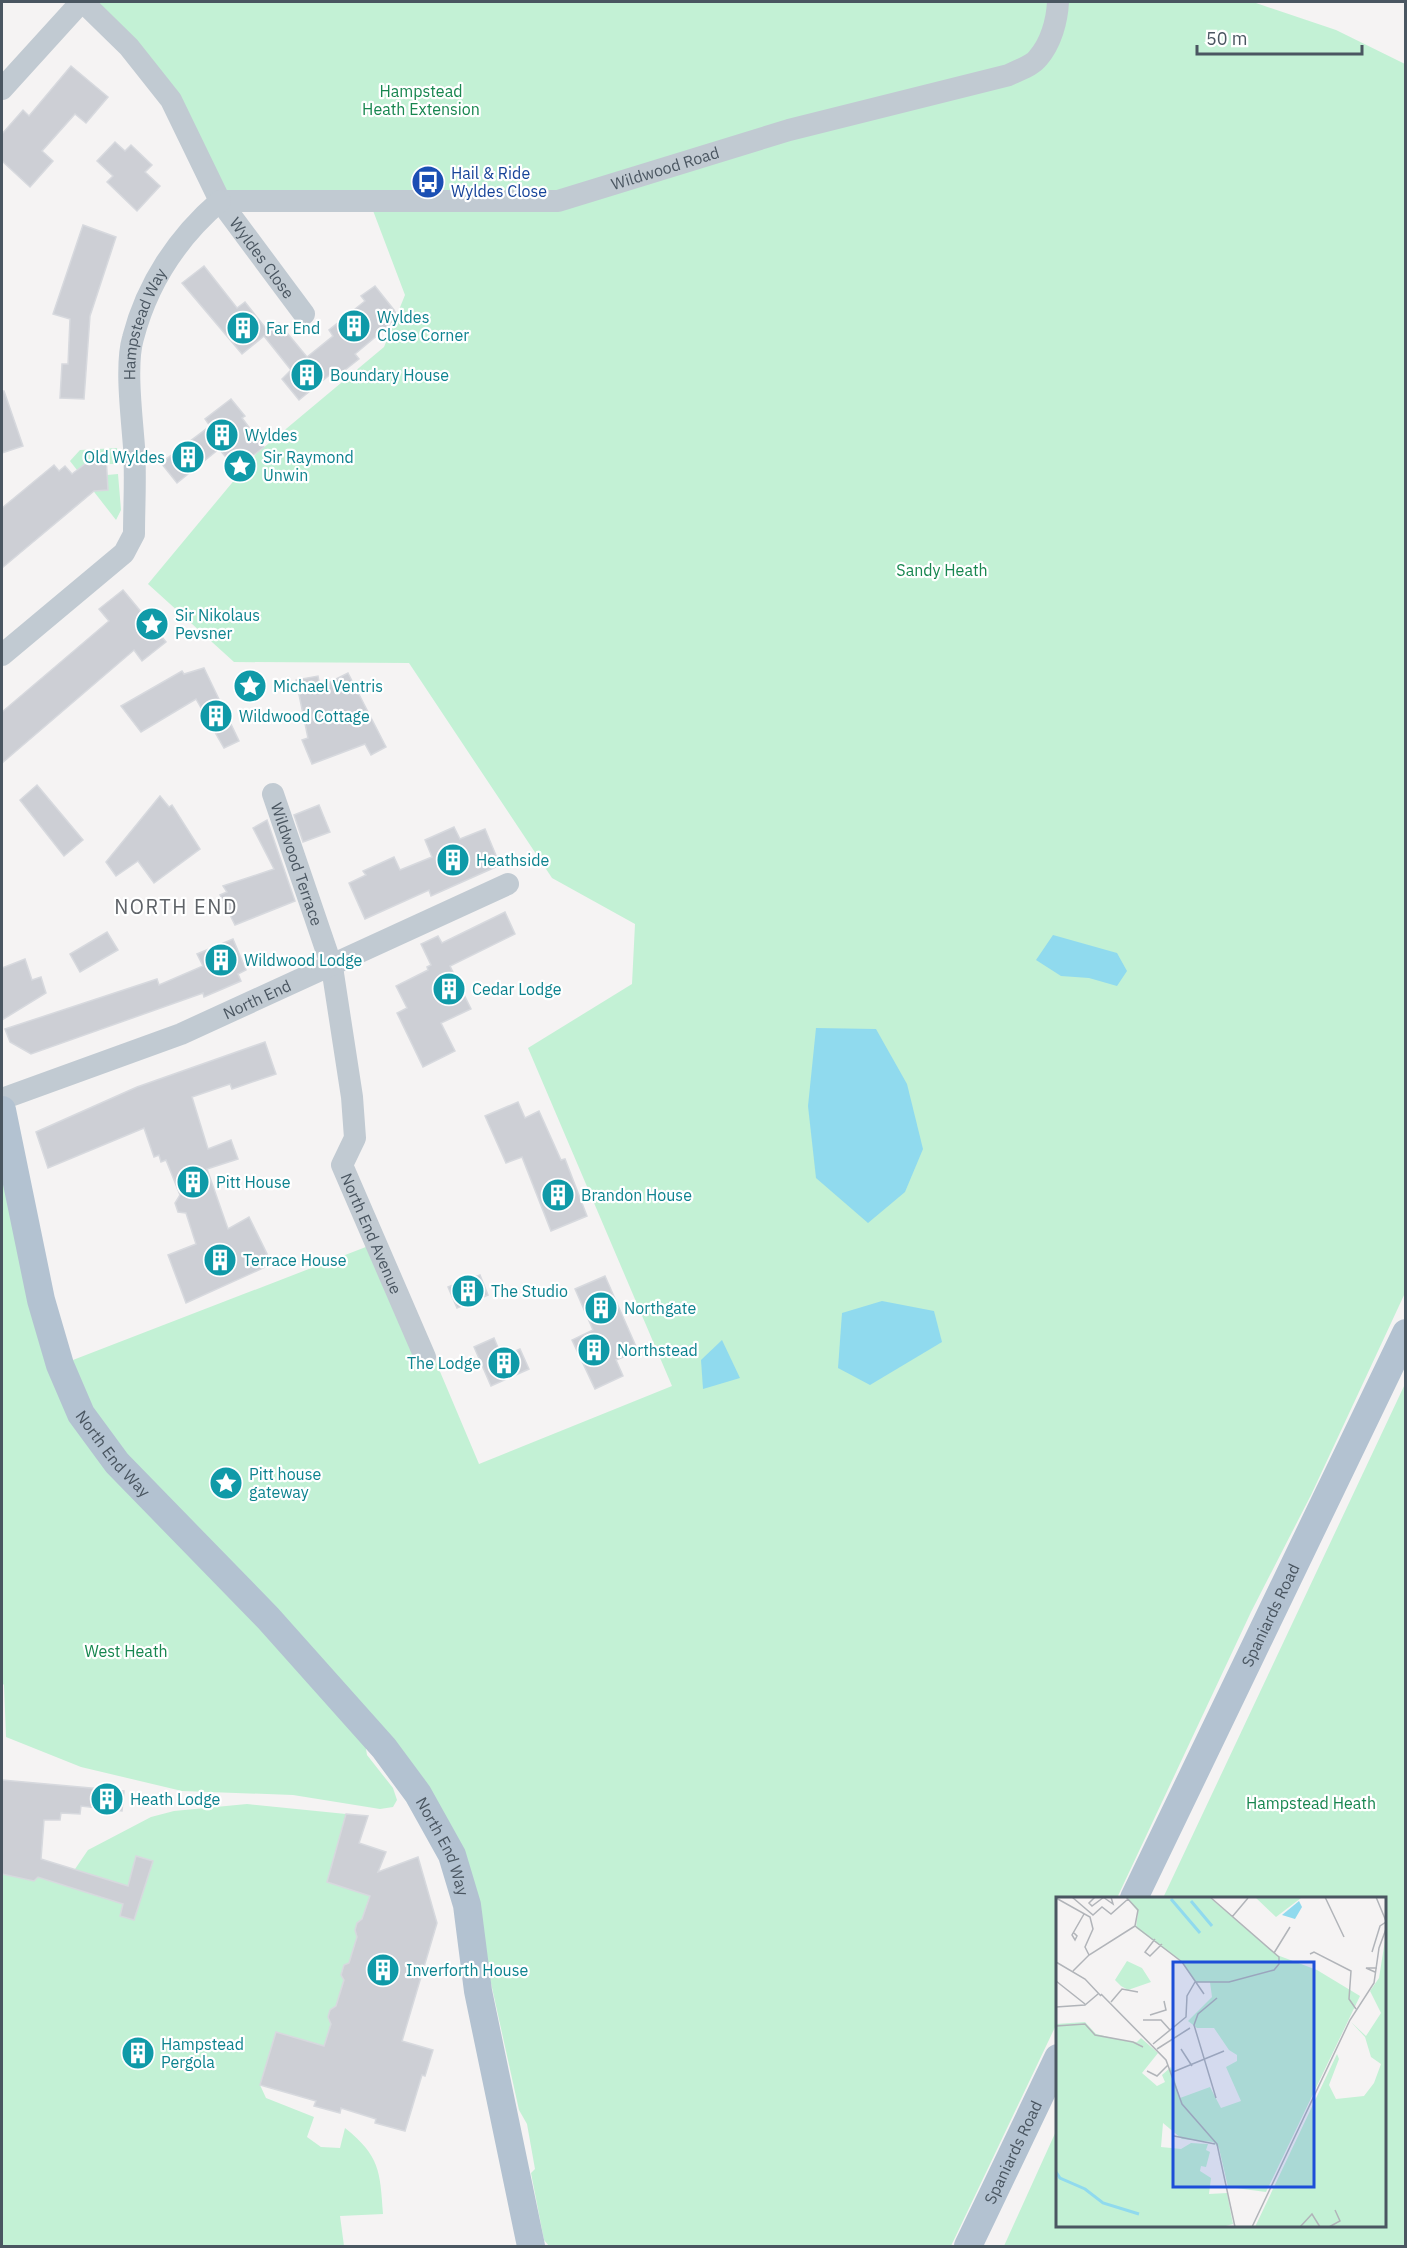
<svg xmlns="http://www.w3.org/2000/svg" width="1407" height="2248" font-family="'IBM Plex Sans',sans-serif">
	<style>
		.green { fill: #c3f1d5 }
		.water { fill: #90daee }
		.building { fill: #cdcfd5; stroke: #d7d9de; stroke-width: 1.5 }
		.lines { fill: none; stroke-linecap: round; stroke-linejoin: round }
		.minor { stroke: #c1cad2; stroke-width: 22 }
		.major { stroke: #b3c2d1; stroke-width: 28 }
		.labels { text-anchor: middle; dominant-baseline: central; stroke-width: 4.5; stroke-linejoin: round; paint-order: stroke }
		.park-label { font-size: 16px; fill: #17864f; stroke: #fff }
		.street-label { font-size: 16px; fill: #4a5661; stroke: #fff }
		.transit-label { font-size: 16px; fill: #164399; stroke: #fff; text-anchor: start }
		.culture-label { font-size: 16px; fill: #0d838f; stroke: #fff; text-anchor: start }
		.quarter-label { font-size: 20px; letter-spacing: 1.5px; fill: #5f6368; stroke: #fff }
		.inset-river { fill: none; stroke: #90daee; stroke-width: 3 }
		.inset-road { fill: none; stroke: #b1b4b9; stroke-width: 1.5 }
		.view { fill: #1d4ed8; fill-opacity: 0.15; stroke: #1d4ed8; stroke-width: 3 }
		.inset-edge { fill: none; stroke: #4a5661; stroke-width: 3 }
	</style>
	<rect width="100%" height="100%" fill="#f5f3f3"/>
	<!-- green -->
	<g class="green">
		<path d="M83,2H1253L1336,30L1405,64V1293L1311,1495L1251,1612L1117,1898H1058L1057,2023L951,2246H549L544,2240L531,2173L535,2169L527,2124L519,2110L487,1965L467,1905L362,1725L367,1755L393,1788L397,1800L393,1807L380,1809L293,1795L182,1791L81,1767L6,1737L4,1685L2,1683V1110L60,1365L371,1245L433,1355L479,1464L672,1386L528,1048L632,984L635,924L552,878L409,663L234,662L148,584L256,454L384,347L405,295L369,200L220,201L171,100Z"/>
		<path d="M117,448L118,464H107L106,456L97,457L98,491L108,490L107,475L118,474L121,510L116,520L70,461L80,450Z"/>
		<path d="M1405,1384V2246H1004L1057,2129L1058,2226H1384V1898H1163Z"/>
		<path d="M247,1804L346,1814L327,1882L370,1896L362,1919L357,1923L355,1930L357,1937L349,1963L344,1965L341,1975L344,1980L336,2006L330,2010L328,2017L331,2024L324,2046L260,2085L266,2098L314,2117L307,2137L321,2147L340,2148L345,2128C380,2156 380,2171 383,2214L340,2216L344,2246H2V1860L55,1865L73,1872L88,1850L151,1817L174,1811Z"/>
	</g>
	<!-- water -->
	<g class="water">
		<path d="M1053,935L1117,953L1127,971L1117,986L1089,978L1061,976L1036,960Z"/>
		<path d="M816,1028L876,1029L907,1084L923,1149L905,1192L868,1223L816,1178L808,1106Z"/>
		<path d="M882,1301L934,1311L942,1342L870,1385L838,1368L842,1313Z"/>
		<path d="M722,1340L740,1378L703,1389L701,1360Z"/>
	</g>
	<!-- building -->
	<g class="building">
		<path d="M71,66L108,97L86,123L75,114L42,151L53,161L30,187L2,161V134L23,110L29,116Z"/>
		<path d="M115,142L125,151L131,145L152,165L145,172L160,186L137,211L107,182L113,176L97,161Z"/>
		<path d="M83,225L116,237L90,316L84,399L60,398L62,364H68L70,319L53,314Z"/>
		<path d="M204,266L237,308L245,302L268,331L279,323L307,357L333,336L329,330L365,301L361,296L375,286L394,310L398,318L355,354L359,359L336,377L332,373L299,400L282,379L291,370L264,336L242,354L182,283Z"/>
		<path d="M2,391H4L23,446L2,453Z"/>
		<path d="M231,399L245,416L242,418L264,447L236,469L219,449L177,483L161,463L210,426L205,419Z"/>
		<path d="M106,456L108,490L94,491L2,568V508L54,465L59,471L65,466L72,474L94,457Z"/>
		<path d="M123,590L166,642L142,661L134,650L2,763V712L109,621L99,609Z"/>
		<path d="M204,668L239,741L224,748L196,699L141,732L121,706L182,671L184,674Z"/>
		<path d="M348,673L386,747L371,755L365,744L312,764L302,740L308,738L296,680L318,676L320,687Z"/>
		<path d="M37,785L83,840L64,856L20,800Z"/>
		<path d="M160,796L169,807L172,805L200,849L154,883L138,861L116,876L106,862Z"/>
		<path d="M319,805L330,832L303,842L294,815Z"/>
		<path d="M267,820L295,901L235,925L220,895L227,892L223,886L274,869L253,828Z"/>
		<path d="M454,827L460,839L485,829L500,865L431,896L429,890L365,919L349,883L366,875L363,871L394,857L400,870L432,857L425,840Z"/>
		<path d="M505,912L515,934L450,966L471,1009L441,1023L455,1051L423,1067L397,1013L407,1008L396,986L428,970L427,967L431,965L421,944L438,936L442,943Z"/>
		<path d="M107,932L118,950L80,972L70,954Z"/>
		<path d="M233,939L246,970L238,974L241,981L204,997L203,993L31,1054L10,1042L5,1029L157,979L159,985L203,966L197,954Z"/>
		<path d="M25,959L32,980L41,977L46,993L2,1020V968Z"/>
		<path d="M265,1042L276,1074L232,1089L230,1084L192,1097L208,1149L231,1140L238,1159L207,1169L228,1229L249,1217L272,1264L186,1303L168,1255L196,1244L186,1213L178,1212L175,1203L180,1195L166,1160L161,1162L159,1155L154,1157L144,1128L48,1168L36,1132L137,1087Z"/>
		<path d="M518,1102L525,1118L539,1111L561,1160L565,1159L587,1216L551,1231L522,1157L506,1163L485,1116Z"/>
		<path d="M480,1275L488,1295L457,1308L448,1287Z"/>
		<path d="M605,1276L638,1351L616,1360L623,1376L595,1389L572,1340L593,1330L575,1289Z"/>
		<path d="M494,1338L502,1357L520,1349L529,1369L491,1386L474,1347Z"/>
		<path d="M2,1780L124,1791L122,1811L81,1806L80,1814L61,1813L60,1820H44L41,1859L128,1886L136,1856L153,1861L134,1920L120,1916L123,1904L38,1877L34,1881L2,1874Z"/>
		<path d="M346,1814L368,1816L359,1843L386,1852L378,1872L418,1857L437,1923L402,2041L433,2050L425,2076L422,2075L405,2131L375,2123L376,2119L341,2108L340,2113L314,2106L316,2101L260,2085L276,2032L324,2046L331,2024L328,2017L330,2010L336,2006L344,1980L341,1975L344,1965L349,1963L357,1937L355,1930L357,1923L362,1919L370,1896L327,1882Z"/>
	</g>
	<g class="lines">
		<!-- minor -->
		<g class="minor">
			<path id="s1" d="M83,2L129,47L171,100L220,201L304,314"/>
			<path d="M2,89L81,2"/>
			<path id="s2" d="M220,201H558L789,130L1009,75C1018,70 1032,66 1038,58C1051,43 1057,21 1058,2"/>
			<path id="s3" d="M2,655L124,553L134,534C134,505 136,476 134,447C132,418 125,365 133,338C147,284 178,237 220,201"/>
			<path id="s4" d="M273,794L332,967L352,1097L355,1138L342,1165L425,1357"/>
			<path id="s5" d="M2,1099L181,1034L508,884"/>
		</g>
		<!-- major -->
		<g class="major">
			<path id="s6" d="M2,1110L41,1300L60,1365L81,1414L117,1463L268,1618L384,1748L418,1794L452,1855L467,1905L478,1991L531,2246"/>
			<path id="s7" d="M1134,1898L1406,1333"/>
			<path id="s8" d="M968,2246L1058,2058"/>
		</g>
	</g>
	<!-- icons -->
	<defs>
		<g id="bus-disc" transform="scale(1.725)"><circle r="9.5" fill="#1a4fb4" stroke="#fff"/><path d="M-5-6H5V4H4V6H2V4H-2V6H-4V4H-5ZM-3.5-4V0h7V-4ZM-3.5 1.2v1.5H-2V1.2ZM2 1.2v1.5H3.5V1.2Z" fill="#fff"/></g>
		<g id="building-disc" transform="scale(1.725)"><circle r="9.5" fill="#0f9aa8" stroke="#fff"/><path d="M-4-6H4V6H1V3H-1V6H-4ZM-2.5-4.3h1.7v1.8h-1.7ZM.8-4.3h1.7v1.8H.8ZM-2.5-1h1.7V.8h-1.7ZM.8-1h1.7V.8H.8Z" fill="#fff"/></g>
		<g id="sight-disc" transform="scale(1.725)"><circle r="9.5" fill="#0f9aa8" stroke="#fff"/><path d="M0-6L1.8-2.2L6-1.7L2.9 1.2L3.7 5.4L0 3.3L-3.7 5.4L-2.9 1.2L-6-1.7L-1.8-2.2Z" fill="#fff"/></g>
	</defs>
	<g fill-rule="evenodd">
		<use href="#bus-disc" x="428" y="182"/>
		<use href="#building-disc" x="354" y="326"/>
		<use href="#building-disc" x="243" y="328"/>
		<use href="#building-disc" x="307" y="375"/>
		<use href="#building-disc" x="222" y="435"/>
		<use href="#building-disc" x="188" y="457"/>
		<use href="#sight-disc" x="240" y="466"/>
		<use href="#sight-disc" x="152" y="624"/>
		<use href="#sight-disc" x="250" y="686"/>
		<use href="#building-disc" x="216" y="716"/>
		<use href="#building-disc" x="453" y="860"/>
		<use href="#building-disc" x="221" y="960"/>
		<use href="#building-disc" x="449" y="989"/>
		<use href="#building-disc" x="193" y="1182"/>
		<use href="#building-disc" x="558" y="1195"/>
		<use href="#building-disc" x="220" y="1260"/>
		<use href="#building-disc" x="468" y="1291"/>
		<use href="#building-disc" x="601" y="1308"/>
		<use href="#building-disc" x="594" y="1350"/>
		<use href="#building-disc" x="504" y="1363"/>
		<use href="#sight-disc" x="226" y="1483"/>
		<use href="#building-disc" x="107" y="1799"/>
		<use href="#building-disc" x="383" y="1970"/>
		<use href="#building-disc" x="138" y="2053"/>
	</g>
	<g class="labels">
		<!-- park labels -->
		<g class="park-label">
			<text x="421" y="91">Hampstead<tspan x="421" dy="18">Heath Extension</tspan></text>
			<text x="942" y="570">Sandy Heath</text>
			<text x="126" y="1651">West Heath</text>
			<text x="1311" y="1803">Hampstead Heath</text>
		</g>
		<!-- street labels -->
		<g class="street-label">
			<text stroke="none"><textPath href="#s2" startOffset="450">Wildwood Road</textPath></text>
			<text stroke="none"><textPath href="#s1" startOffset="315">Wyldes Close</textPath></text>
			<text stroke="none"><textPath href="#s3" startOffset="393">Hampstead Way</textPath></text>
			<text stroke="none"><textPath href="#s4" startOffset="74">Wildwood Terrace</textPath></text>
			<text stroke="none"><textPath href="#s5" startOffset="274">North End</textPath></text>
			<text stroke="none"><textPath href="#s4" startOffset="460">North End Avenue</textPath></text>
			<text stroke="none"><textPath href="#s6" startOffset="366">North End Way</textPath></text>
			<text stroke="none"><textPath href="#s7" startOffset="314">Spaniards Road</textPath></text>
			<text stroke="none"><textPath href="#s6" startOffset="882">North End Way</textPath></text>
			<text stroke="none"><textPath href="#s8" startOffset="104">Spaniards Road</textPath></text>
		</g>
		<!-- transit labels -->
		<g class="transit-label">
			<text x="451" y="173">Hail &amp; Ride<tspan x="451" dy="18">Wyldes Close</tspan></text>
		</g>
		<!-- culture labels -->
		<g class="culture-label">
			<text x="377" y="317">Wyldes<tspan x="377" dy="18">Close Corner</tspan></text>
			<text x="266" y="328">Far End</text>
			<text x="330" y="375">Boundary House</text>
			<text x="245" y="435">Wyldes</text>
			<text x="165" y="457" text-anchor="end">Old Wyldes</text>
			<text x="263" y="457">Sir Raymond<tspan x="263" dy="18">Unwin</tspan></text>
			<text x="175" y="615">Sir Nikolaus<tspan x="175" dy="18">Pevsner</tspan></text>
			<text x="273" y="686">Michael Ventris</text>
			<text x="239" y="716">Wildwood Cottage</text>
			<text x="476" y="860">Heathside</text>
			<text x="244" y="960">Wildwood Lodge</text>
			<text x="472" y="989">Cedar Lodge</text>
			<text x="216" y="1182">Pitt House</text>
			<text x="581" y="1195">Brandon House</text>
			<text x="243" y="1260">Terrace House</text>
			<text x="491" y="1291">The Studio</text>
			<text x="624" y="1308">Northgate</text>
			<text x="617" y="1350">Northstead</text>
			<text x="481" y="1363" text-anchor="end">The Lodge</text>
			<text x="249" y="1474">Pitt house<tspan x="249" dy="18">gateway</tspan></text>
			<text x="130" y="1799">Heath Lodge</text>
			<text x="406" y="1970">Inverforth House</text>
			<text x="161" y="2044">Hampstead<tspan x="161" dy="18">Pergola</tspan></text>
		</g>
		<!-- quarter labels -->
		<g class="quarter-label">
			<text x="176" y="906">NORTH END</text>
		</g>
	</g>
	<!-- overview -->
	<g transform="translate(1056 1897)">
		<rect width="330" height="330" fill="#f5f3f3"/>
		<path d="M70,0H153L221,58L261,73L304,99L210,295L172,290L163,251L157,245L126,242L107,226L105,250L125,252L135,246L152,247L150,253L154,255L150,270L145,269L144,274L155,281L153,297L171,296L177,327L166,330H0V127L29,125L40,137L69,144L81,145L85,141L102,156L86,176L101,189L109,185L106,178L115,170L124,201L154,190L165,211L185,204L170,170L181,164V158L173,153L158,131H141L132,124L156,100L154,85H139L126,65L80,31L82,15ZM199,0H244L245,1L220,20ZM330,37V330H199L281,157L283,162L273,188L280,202L308,199L318,186L325,167L315,160L309,140L295,125L310,139L325,116L314,94L323,81ZM71,64L86,71L95,85L72,93L65,89L59,83Z" fill="#c3f1d5"/>
		<path d="M243,4L246,10L239,22L226,18Z" fill="#90daee"/>
		<path class="inset-river" d="M115,2L144,36M135,4L156,29M0,275L4,281L29,292L47,306L83,317"/>
		<path class="inset-road" d="M16,0L37,18L46,10L55,17L72,2M39,0L33,6L36,9L48,0M47,0L57,7L55,0M70,0L82,13L79,29M269,0L288,40M320,0L330,24M0,1L34,20L37,32L29,50L33,58M176,20L192,1M79,29L126,65L148,97M18,36L21,39L19,43L16,38L28,17M99,42L89,55L94,59L106,47M316,55L324,29L330,25M218,56L234,30M254,57L258,55L295,74L293,102L300,112M0,65L29,82L45,99M17,74L33,58L79,29M319,75L310,71H321M0,84L29,107M139,85H173L218,73L223,67V60L154,0M45,97L110,163L126,207L161,247L179,330M55,105L66,92L82,95M0,110L29,108L42,97M94,118L110,113L108,104M87,123H105L114,133M0,129L29,127L39,138L77,145L87,150M97,147L130,120L131,99L139,85M101,152L134,131M125,152L136,169M91,174L101,179L112,168M117,175L168,154M160,201L138,128L142,117L161,101M118,239L159,247M196,330L294,123L318,86L323,51L330,32M244,330L256,317L264,330M273,330L284,324L279,313"/>
		<path class="view" d="M117,65H258V290H117Z"/>
		<rect width="330" height="330" class="inset-edge"/>
	</g>
	<!-- border -->
	<rect width="1407" height="2248" fill="none" stroke="#4a5661" stroke-width="6"/>
	<!-- scale -->
	<path d="M1197 45v9h165v-9" fill="none" stroke="#4a5661" stroke-width="3"/>
	<text x="1206" y="45" font-size="18" fill="#4a5661" stroke="#ffffff" stroke-width="4.5" paint-order="stroke">50 m</text>
</svg>
